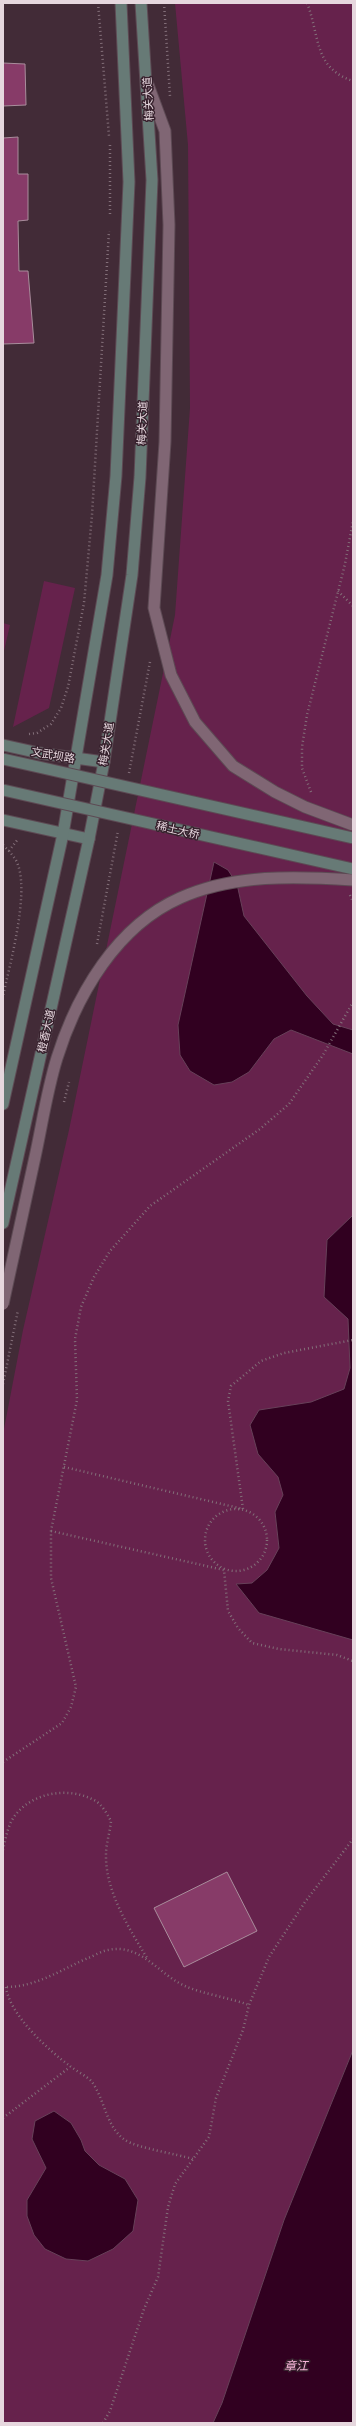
<svg xmlns="http://www.w3.org/2000/svg" width="356" height="2426" font-family="Arial,'Noto Sans SC',sans-serif">
	<style>
		.green { fill: #66224c }
		.water { fill: #310020; stroke: #674059 }
		.building { fill: #873b68; stroke: #a98d9c }
		.lines { fill: none; stroke-linecap: round; stroke-linejoin: round }
		.secondary-casing { stroke: #5d4a54; stroke-width: 13 }
		.path { stroke: #836f79; stroke-width: 2.5; stroke-dasharray: 1 3; stroke-linecap: butt }
		.secondary { stroke: #677a76; stroke-width: 11 }
		.tertiary-bridge-casing { stroke: #5d4a54; stroke-width: 13; stroke-linecap: butt }
		.secondary-bridge-casing { stroke: #5d4a54; stroke-width: 13; stroke-linecap: butt }
		.tertiary-bridge { stroke: #806674; stroke-width: 11 }
		.secondary-bridge { stroke: #677a76; stroke-width: 11 }
		.labels { text-anchor: middle; dominant-baseline: central; stroke-width: 3; stroke-linejoin: round; paint-order: stroke }
		.street-label { font-size: 11px; fill: #e6d7de; stroke: #37212d }
		.water-label { font-size: 12px; font-style: italic; fill: #f7b5d9; stroke: #37212d }
	</style>
	<rect width="100%" height="100%" fill="#422b37"/>
	<!-- green -->
	<g class="green">
		<path d="M175,3H353V2050L284,2220L222,2403L213,2423H3V1434L23,1330L69,1130L175,615L190,408L188,145Z"/>
		<path d="M44,581L75,588L49,708L13,727Z"/>
		<path d="M3,623L10,625L3,655Z"/>
	</g>
	<!-- water -->
	<g class="water">
		<path d="M214,862L228,870L237,884L244,916L307,996L333,1024L353,1030V1054L291,1030L274,1039L249,1072L232,1082L214,1085L190,1071L180,1055L178,1025Z"/>
		<path d="M353,1215V1640L259,1613L236,1584L252,1583L267,1570L279,1548L275,1512L283,1495L278,1477L258,1454L250,1425L259,1410L311,1402L344,1389L350,1368L348,1319L324,1297L327,1240Z"/>
		<path d="M353,2050V2423H213L222,2403L284,2220Z"/>
		<path d="M54,2111L71,2123L81,2140L85,2151L99,2165L125,2179L138,2200L133,2231L113,2249L88,2261L66,2259L45,2249L34,2235L27,2216V2200L46,2168L32,2139L35,2121Z"/>
	</g>
	<!-- building -->
	<g class="building">
		<path d="M3,63L25,64L26,105L3,106Z"/>
		<path d="M18,137V174H28V220L18,221L19,271H28L34,343L3,344V138Z"/>
		<path d="M227,1872L257,1931L184,1967L154,1908Z"/>
	</g>
	<g class="lines">
		<!-- secondary casing -->
		<g class="secondary-casing">
			<g id="secondary">
				<path d="M3,745L39,753L104,762"/>
				<path d="M3,820L89,839"/>
				<path d="M3,1104L63,834L107,575L116,476L129,182L121,3"/>
				<path d="M3,1223L89,839L104,762L132,575L140,477L152,180L141,3"/>
			</g>
		</g>
		<!-- path -->
		<g class="path">
			<path d="M98,3L109,136"/>
			<path d="M164,3L170,96"/>
			<path d="M307,3C320,35 313,68 353,81"/>
			<path d="M110,145V214"/>
			<path d="M338,591L353,606"/>
			<path d="M29,734L37,733L51,724L61,708L68,687L84,603L92,515L109,231"/>
			<path d="M129,773L150,662"/>
			<path d="M311,792L302,768V747L307,715L345,564L353,521"/>
			<path d="M3,845C9,851 16,858 18,865C29,895 10,964 3,996"/>
			<path d="M9,851L18,839"/>
			<path d="M350,895L353,902"/>
			<path d="M97,944L118,831"/>
			<path d="M64,1102L69,1082"/>
			<path d="M3,1384L18,1310"/>
			<path d="M64,1467L243,1509L228,1401L231,1386L261,1361L284,1353L353,1340"/>
			<circle cx="236" cy="1540" r="31"/>
			<path d="M51,1531L224,1570L228,1611L238,1628L252,1643L279,1649L337,1655L353,1661"/>
			<path d="M3,1762L62,1723L71,1707L76,1687L51,1578V1531L77,1400L75,1339L81,1307L94,1277L110,1251L150,1206L260,1129L289,1104L323,1055L353,1002"/>
			<path d="M3,1850C6,1837 8,1823 17,1813C35,1792 69,1787 94,1800C102,1804 107,1814 111,1821C110,1832 106,1844 106,1854C105,1891 129,1928 147,1958"/>
			<path d="M3,1987C35,1988 60,1970 88,1958C94,1956 101,1951 108,1950C141,1943 158,1974 185,1986C203,1994 230,1998 249,2005"/>
			<path d="M6,1987C9,2014 48,2050 70,2066C76,2071 87,2076 92,2082C105,2100 106,2127 125,2140C137,2148 177,2154 193,2159"/>
			<path d="M3,2118L70,2067"/>
			<path d="M103,2423L110,2411L144,2309L158,2277L168,2207L175,2184L209,2137L216,2098L243,2030L249,2005L269,1957L305,1902L353,1839"/>
		</g>
		<!-- secondary -->
		<use href="#secondary" class="secondary"/>
		<!-- tertiary-bridge casing -->
		<g class="tertiary-bridge-casing">
			<g id="tertiary-bridge">
				<path d="M147,82L165,131L169,225L165,442L154,608L171,675L195,722L233,766L275,792L305,807L353,825"/>
				<path d="M3,1304C14,1255 24,1206 35,1157C42,1125 47,1090 57,1058C77,994 117,926 180,898C233,874 296,876 353,880"/>
			</g>
		</g>
		<!-- secondary-bridge casing -->
		<g class="secondary-bridge-casing">
			<g id="secondary-bridge">
				<path d="M3,759L353,838"/>
				<path d="M3,790L353,869"/>
			</g>
		</g>
		<!-- tertiary-bridge -->
		<use href="#tertiary-bridge" class="tertiary-bridge"/>
		<!-- secondary-bridge -->
		<use href="#secondary-bridge" class="secondary-bridge"/>
	</g>
	<g class="labels">
		<!-- street labels -->
		<g class="street-label">
			<text transform="translate(148 99) rotate(-93)">梅关大道</text>
			<text transform="translate(142 423) rotate(-88)">梅关大道</text>
			<text transform="translate(106 744) rotate(-81)">梅关大道</text>
			<text transform="translate(53 755) rotate(10)">文武坝路</text>
			<text transform="translate(178 830) rotate(13)">稀土大桥</text>
			<text transform="translate(46 1031) rotate(-77)">橙香大道</text>
		</g>
		<!-- water labels -->
		<g class="water-label">
			<text x="296" y="2366">章江</text>
		</g>
	</g>
	<!-- border -->
	<rect width="356" height="2426" fill="none" stroke="#e6d7de" stroke-width="8"/>
</svg>
